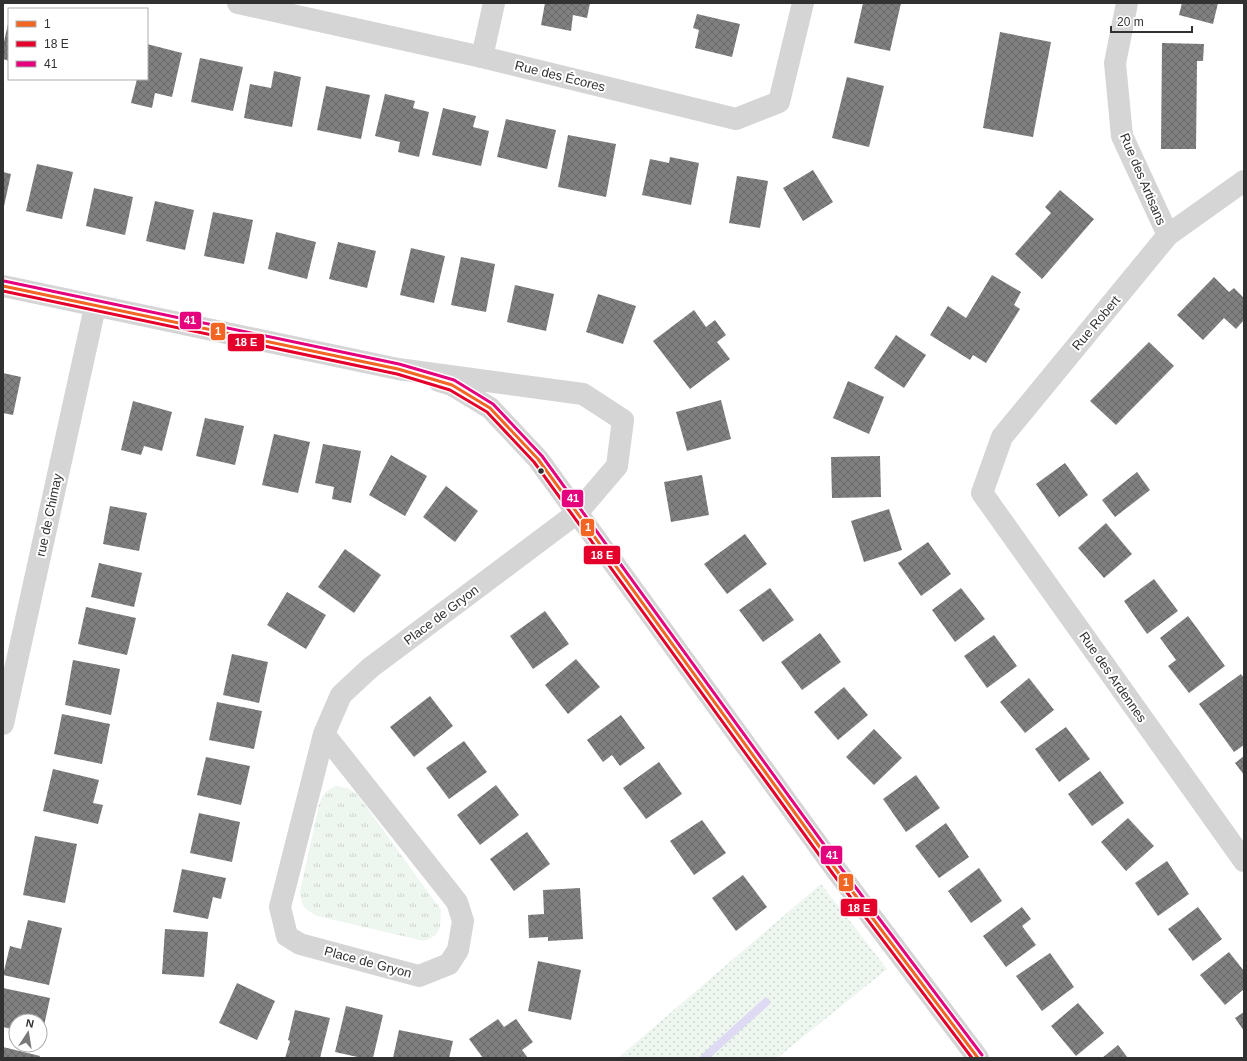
<svg xmlns="http://www.w3.org/2000/svg" width="1247" height="1061" font-family="Arial,sans-serif">
	<style>
		.grass { fill: url(#grass-tufts) }
		.park { fill: url(#park-dots) }
		.lines { fill: none; stroke-linecap: round; stroke-linejoin: round }
		.stream { stroke: #dedaf4; stroke-width: 8 }
		.building { fill: url(#building-cross-hatch) }
		.minor { stroke: #d5d5d5; stroke-width: 22 }
		.bus-1-casing { stroke: #fff; stroke-width: 6 }
		.bus-2-casing { stroke: #fff; stroke-width: 6 }
		.bus-3-casing { stroke: #fff; stroke-width: 6 }
		.bus-1 { stroke: #f26522; stroke-width: 3 }
		.bus-2 { stroke: #e4002b; stroke-width: 3 }
		.bus-3 { stroke: #e5007d; stroke-width: 3 }
		.bus-dot { fill: #313131; stroke: #fff; stroke-width: 1.5 }
		.labels { text-anchor: middle; dominant-baseline: central; stroke-width: 4; stroke-linejoin: round; paint-order: stroke }
		.street-label { font-size: 13px; fill: #313131; stroke: #fff }
		.line-badge { stroke: #fff; stroke-width: 1.5 }
		.badge-label { font-size: 11px; text-anchor: middle; font-weight: bold; fill: #fff }
	</style>
	<defs>
		<pattern id="grass-tufts" width="24" height="20" patternUnits="userSpaceOnUse"><rect width="24" height="20" fill="#edf6ef"/><path d="M3 7l-1-3M5 7V3M7 7l1-3M15 17l-1-3M17 17v-4M19 17l1-3" fill="none" stroke="#ccd3cd"/></pattern>
		<pattern id="park-dots" width="8" height="8" patternUnits="userSpaceOnUse"><rect width="8" height="8" fill="#edf6ef"/><path d="M2 2h.1M6 6h.1" fill="none" stroke="#ccd3cd" stroke-width="1.8" stroke-linecap="round"/></pattern>
		<pattern id="building-cross-hatch" width="8" height="8" patternUnits="userSpaceOnUse"><rect width="8" height="8" fill="#808080"/><path d="M0 0l8 8M0 8l8-8" fill="none" stroke="#696969"/></pattern>
	</defs>
	<rect width="100%" height="100%" fill="#fff"/>
	<!-- grass -->
	<path class="grass" d="M336,786L347,788L357,794L441,910C440,927 442,935 424,941L317,916C304,908 302,908 300,892L319,805C323,794 325,791 336,786Z"/>
	<!-- park -->
	<path class="park" d="M821,884L887,969L777,1058H618Z"/>
	<g class="lines">
		<!-- stream -->
		<path class="stream" d="M704,1058L766,1002"/>
	</g>
	<!-- building -->
	<g class="building">
		<path d="M545,3H590L587,18L573,15L571,31L541,25Z"/>
		<path d="M863,3H901L890,51L854,43Z"/>
		<path d="M1182,3H1218L1213,24L1179,15Z"/>
		<path d="M697,14L740,24L732,57L695,48L699,30L693,28Z"/>
		<path d="M8,24H9V61L3,59V46Z"/>
		<path d="M1000,32L1051,42L1033,137L983,128Z"/>
		<path d="M1162,43L1204,44L1203,61H1197L1196,149H1161Z"/>
		<path d="M147,44L182,53L172,97L155,93L152,108L131,103L137,79H147Z"/>
		<path d="M200,58L243,67L233,111L191,102Z"/>
		<path d="M274,71L301,77L292,127L244,118L250,84L271,88Z"/>
		<path d="M847,77L884,86L869,147L832,138Z"/>
		<path d="M326,86L370,95L361,139L317,130Z"/>
		<path d="M385,94L415,101L413,108L429,112L419,157L398,152L400,142L375,136Z"/>
		<path d="M443,108L476,116L473,127L489,131L481,166L432,155Z"/>
		<path d="M506,119L556,130L547,169L497,157Z"/>
		<path d="M568,135L616,144L606,197L558,187Z"/>
		<path d="M670,157L699,163L691,205L642,195L650,159L669,163Z"/>
		<path d="M37,164L73,172L62,219L26,211Z"/>
		<path d="M813,170L833,202L803,221L783,188Z"/>
		<path d="M3,172L11,174L4,206H3Z"/>
		<path d="M737,176L768,181L760,228L729,223Z"/>
		<path d="M94,188L133,197L125,235L86,226Z"/>
		<path d="M1060,190L1094,219L1042,279L1015,254L1051,213L1045,207Z"/>
		<path d="M155,201L194,210L185,250L146,241Z"/>
		<path d="M213,212L253,220L244,264L204,256Z"/>
		<path d="M276,232L316,242L307,279L268,269Z"/>
		<path d="M338,242L376,251L367,288L329,279Z"/>
		<path d="M411,248L445,256L434,303L400,295Z"/>
		<path d="M461,257L495,264L486,312L451,305Z"/>
		<path d="M992,275L1021,292L1014,305L1020,309L986,363L973,355L970,360L930,335L948,306L966,318Z"/>
		<path d="M1214,277L1229,292L1234,288L1244,298V320L1236,329L1224,318L1203,340L1177,315Z"/>
		<path d="M515,285L554,294L546,331L507,322Z"/>
		<path d="M598,294L636,306L623,344L586,332Z"/>
		<path d="M694,310L706,327L715,320L726,335L717,342L730,359L690,389L653,341Z"/>
		<path d="M896,335L926,355L904,388L874,368Z"/>
		<path d="M1149,342L1174,366L1116,425L1090,401Z"/>
		<path d="M3,373L21,377L13,415L3,413Z"/>
		<path d="M848,381L884,397L869,434L833,418Z"/>
		<path d="M721,400L731,439L687,451L676,412Z"/>
		<path d="M133,401L172,412L162,451L144,446L141,455L121,450Z"/>
		<path d="M205,418L244,426L235,465L196,456Z"/>
		<path d="M274,434L310,442L298,493L262,485Z"/>
		<path d="M323,444L361,451L351,503L332,499L334,487L315,483Z"/>
		<path d="M391,455L427,476L405,516L369,495Z"/>
		<path d="M880,456L881,497L832,498L831,457Z"/>
		<path d="M1065,463L1088,495L1059,517L1036,484Z"/>
		<path d="M1137,472L1150,490L1115,517L1102,500Z"/>
		<path d="M702,475L709,515L671,522L664,482Z"/>
		<path d="M446,486L478,511L455,542L423,517Z"/>
		<path d="M110,506L147,513L139,551L103,544Z"/>
		<path d="M889,509L902,550L864,562L851,521Z"/>
		<path d="M1106,523L1132,554L1104,578L1078,548Z"/>
		<path d="M745,534L767,564L727,594L704,564Z"/>
		<path d="M928,542L951,574L921,596L898,563Z"/>
		<path d="M345,549L381,575L354,613L318,587Z"/>
		<path d="M99,563L142,573L134,607L91,597Z"/>
		<path d="M1154,579L1178,611L1147,634L1124,601Z"/>
		<path d="M770,588L794,620L763,642L739,610Z"/>
		<path d="M961,588L985,619L955,642L932,610Z"/>
		<path d="M287,592L326,615L306,649L267,625Z"/>
		<path d="M86,607L136,618L127,655L78,644Z"/>
		<path d="M545,611L569,644L533,669L510,636Z"/>
		<path d="M1188,616L1225,666L1189,693L1168,666L1176,660L1160,638Z"/>
		<path d="M820,633L841,662L802,690L781,662Z"/>
		<path d="M994,635L1017,666L987,688L964,656Z"/>
		<path d="M232,654L268,662L259,703L223,695Z"/>
		<path d="M576,659L600,687L568,714L545,685Z"/>
		<path d="M73,660L120,669L111,715L65,705Z"/>
		<path d="M1241,674L1244,678V745L1234,752L1199,704Z"/>
		<path d="M1029,678L1054,710L1025,733L1000,702Z"/>
		<path d="M844,687L868,715L838,740L814,712Z"/>
		<path d="M430,696L453,726L414,757L390,727Z"/>
		<path d="M217,702L262,711L254,749L209,740Z"/>
		<path d="M62,714L110,724L102,764L54,754Z"/>
		<path d="M621,715L645,748L620,766L612,755L603,762L587,740Z"/>
		<path d="M1066,727L1090,759L1059,782L1035,749Z"/>
		<path d="M874,729L902,758L874,785L846,757Z"/>
		<path d="M464,741L487,772L449,799L426,768Z"/>
		<path d="M1244,756V775L1235,763Z"/>
		<path d="M206,757L250,766L241,805L197,795Z"/>
		<path d="M659,762L682,794L646,819L623,788Z"/>
		<path d="M53,769L99,780L93,803L103,805L98,824L43,811Z"/>
		<path d="M1100,771L1124,803L1092,826L1068,794Z"/>
		<path d="M916,775L940,808L906,832L883,799Z"/>
		<path d="M496,785L519,815L480,845L457,815Z"/>
		<path d="M199,813L240,822L232,862L190,853Z"/>
		<path d="M1128,818L1154,846L1126,871L1101,842Z"/>
		<path d="M702,820L726,853L694,875L670,841Z"/>
		<path d="M946,823L969,857L939,878L915,846Z"/>
		<path d="M527,832L550,864L514,891L490,859Z"/>
		<path d="M35,836L77,844L65,903L23,895Z"/>
		<path d="M1167,861L1189,894L1158,916L1135,883Z"/>
		<path d="M979,868L1002,901L971,923L948,891Z"/>
		<path d="M182,869L226,878L221,899L213,897L208,919L173,912Z"/>
		<path d="M743,875L767,907L736,931L712,898Z"/>
		<path d="M580,888L583,939L548,941V937L529,938L528,915L544,914L543,890Z"/>
		<path d="M1022,907L1031,919L1022,926L1036,945L1006,967L983,936Z"/>
		<path d="M1198,907L1222,939L1193,961L1168,929Z"/>
		<path d="M28,920L62,928L49,985L3,975L10,946L21,949Z"/>
		<path d="M165,929L208,932L204,977L162,974Z"/>
		<path d="M1229,952L1244,971V989L1225,1005L1200,975Z"/>
		<path d="M1050,953L1074,987L1042,1011L1016,976Z"/>
		<path d="M538,961L581,970L571,1020L528,1011Z"/>
		<path d="M237,983L275,1001L257,1040L219,1023Z"/>
		<path d="M3,988L50,998L42,1035H40V1021H16V1030L3,1027Z"/>
		<path d="M1078,1003L1104,1033L1076,1056L1051,1026Z"/>
		<path d="M346,1006L383,1015L373,1058H362L335,1052Z"/>
		<path d="M295,1010L330,1018L320,1058H285L290,1041L288,1040Z"/>
		<path d="M1244,1012V1031L1235,1018Z"/>
		<path d="M498,1019L504,1027L516,1019L533,1042L522,1050L528,1058H483L469,1039Z"/>
		<path d="M399,1030L453,1041L449,1058H393Z"/>
		<path d="M1118,1045L1128,1058H1102Z"/>
		<path d="M3,1047L40,1056L39,1058H3Z"/>
	</g>
	<g class="lines">
		<!-- minor -->
		<g class="minor">
			<path d="M238,3L482,57L736,119L779,102L803,3"/>
			<path d="M1127,3L1115,63L1122,136L1168,235"/>
			<path d="M482,57L494,3"/>
			<path d="M1244,181L1168,235L1002,437L982,493L1244,861"/>
			<path d="M3,286L398,369L583,394L623,420L617,466L577,513L370,668L341,695L324,734L280,907L287,936L300,944L419,976L449,964L458,950L463,921L457,902L324,734"/>
			<path d="M439,381L452,385L490,408L538,459L837,871L978,1058"/>
			<path d="M3,724L95,307"/>
		</g>
		<!-- bus-1 casing -->
		<g class="bus-1-casing">
			<path id="bus-1" d="M3,286L398,369L452,385L490,408L538,459L837,871L978,1058"/>
		</g>
		<!-- bus-2 casing -->
		<g class="bus-2-casing">
			<path id="bus-2" d="M3,291L397,374L450,390L487,412L534,462L833,874L972,1058"/>
		</g>
		<!-- bus-3 casing -->
		<g class="bus-3-casing">
			<path id="bus-3" d="M4,281L399,364L454,380L493,404L542,456L841,868L982,1055"/>
		</g>
		<!-- bus-1 -->
		<use href="#bus-1" class="bus-1"/>
		<!-- bus-2 -->
		<use href="#bus-2" class="bus-2"/>
		<!-- bus-3 -->
		<use href="#bus-3" class="bus-3"/>
	</g>
	<!-- markers -->
	<circle class="bus-dot" cx="541" cy="471" r="3.5"/>
	<g class="labels">
		<!-- street labels -->
		<g class="street-label">
			<text transform="translate(560 76) rotate(14)">Rue des Écores</text>
			<text transform="translate(1143 179) rotate(67)">Rue des Artisans</text>
			<text transform="translate(1096 323) rotate(-50)">Rue Robert</text>
			<text transform="translate(49 515) rotate(-78)">rue de Chimay</text>
			<text transform="translate(441 615) rotate(-37)">Place de Gryon</text>
			<text transform="translate(1113 677) rotate(55)">Rue des Ardennes</text>
			<text transform="translate(368 962) rotate(15)">Place de Gryon</text>
		</g>
	</g>
	<g class="line-badge">
		<rect x="179" y="311" width="23" height="19" rx="4" fill="#e5007d"/>
		<rect x="210" y="322" width="16" height="19" rx="4" fill="#f26522"/>
		<rect x="227" y="333" width="38" height="19" rx="4" fill="#e4002b"/>
		<rect x="561" y="489" width="23" height="19" rx="4" fill="#e5007d"/>
		<rect x="580" y="518" width="15" height="19" rx="4" fill="#f26522"/>
		<rect x="583" y="545" width="38" height="20" rx="4" fill="#e4002b"/>
		<rect x="820" y="845" width="23" height="20" rx="4" fill="#e5007d"/>
		<rect x="838" y="873" width="16" height="19" rx="4" fill="#f26522"/>
		<rect x="840" y="898" width="38" height="19" rx="4" fill="#e4002b"/>
	</g>
	<g class="badge-label">
		<text x="190" y="324">41</text>
		<text x="218" y="335">1</text>
		<text x="246" y="346">18 E</text>
		<text x="573" y="502">41</text>
		<text x="588" y="531">1</text>
		<text x="602" y="559">18 E</text>
		<text x="832" y="859">41</text>
		<text x="846" y="886">1</text>
		<text x="859" y="912">18 E</text>
	</g>
	<!-- border -->
	<rect width="1247" height="1061" fill="none" stroke="#313131" stroke-width="8"/>
	<!-- legend -->
	<rect x="8" y="8" width="140" height="72" fill="#ffffff" stroke="#adadad"/>
	<rect x="16" y="21" width="20" height="6" fill="#f26522" stroke="#adadad"/>
	<text x="44" y="28" font-size="12" fill="#313131">1</text>
	<rect x="16" y="41" width="20" height="6" fill="#e4002b" stroke="#adadad"/>
	<text x="44" y="48" font-size="12" fill="#313131">18 E</text>
	<rect x="16" y="61" width="20" height="6" fill="#e5007d" stroke="#adadad"/>
	<text x="44" y="68" font-size="12" fill="#313131">41</text>
	<!-- north arrow -->
	<g transform="translate(28 1033) rotate(12)"><circle r="19" fill="#ffffff" stroke="#adadad"/>
	<path d="M0-3L7 15L0 10L-7 15Z" fill="#797979"/>
	<text y="-6" font-size="11" font-weight="bold" text-anchor="middle" fill="#313131">N</text>
	</g>
	<!-- scale -->
	<path d="M1111 26v6h81v-6" fill="none" stroke="#313131" stroke-width="2"/>
	<text x="1117" y="26" font-size="12" fill="#313131" stroke="#ffffff" stroke-width="3" paint-order="stroke">20 m</text>
</svg>
